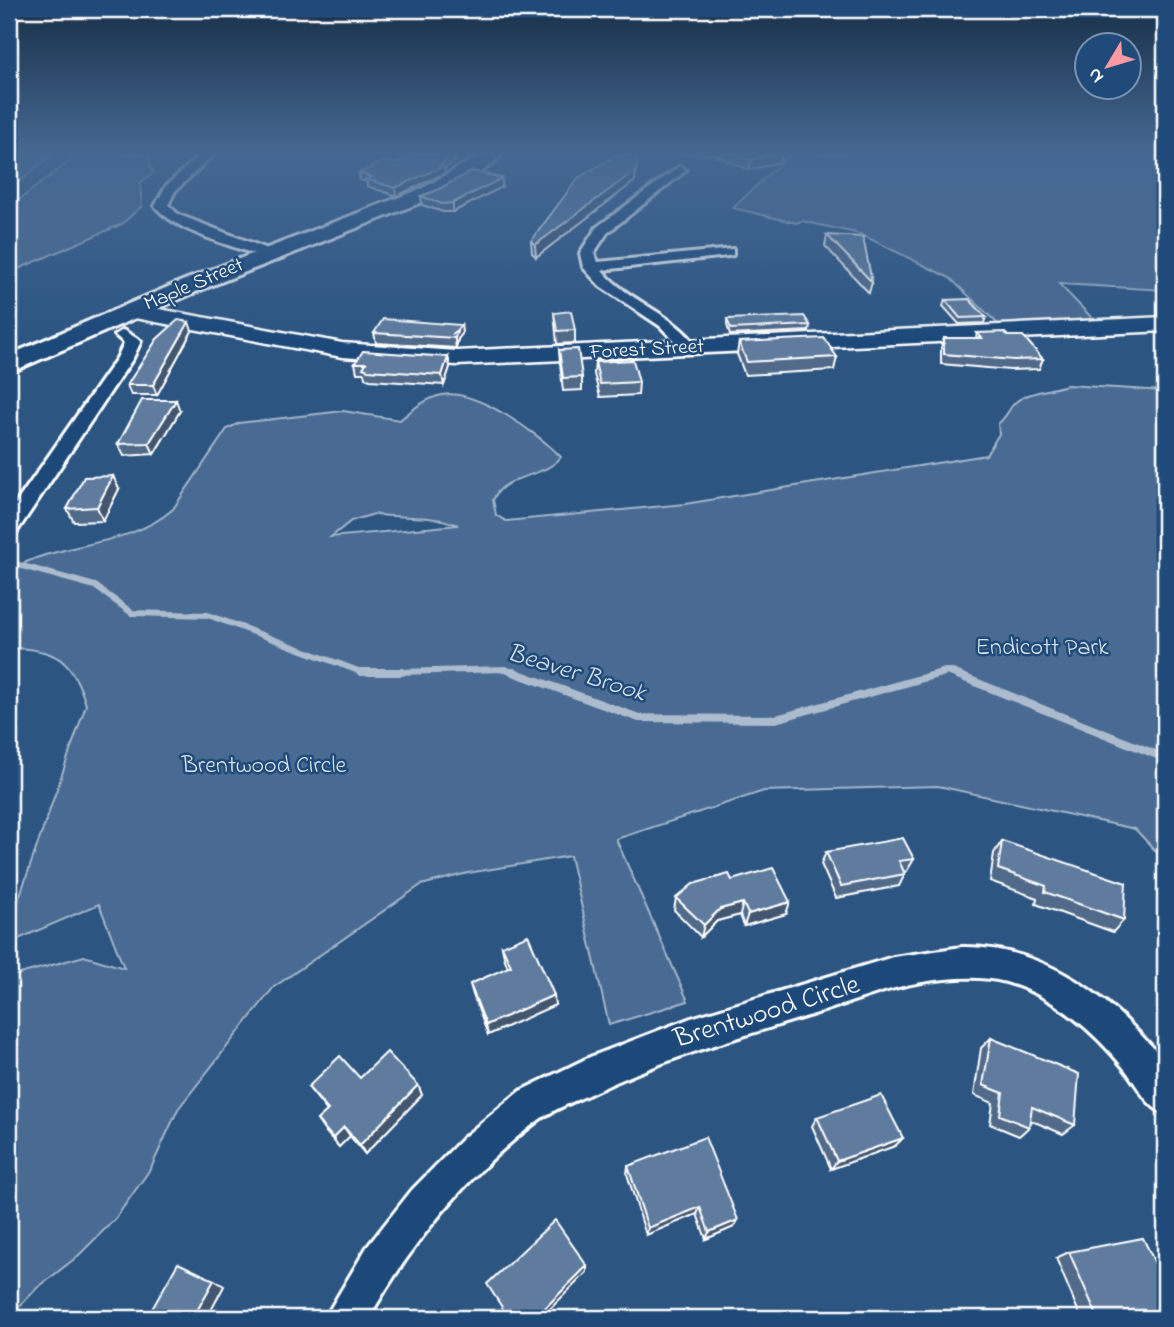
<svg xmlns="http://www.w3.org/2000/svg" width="1174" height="1327" font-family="'Indie Flower',sans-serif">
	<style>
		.green { fill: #486b92; stroke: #a4b5c8; stroke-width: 2; fill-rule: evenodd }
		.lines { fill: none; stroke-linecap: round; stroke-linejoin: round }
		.stream-far1 { stroke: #acbcce; stroke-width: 6 }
		.stream { stroke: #acbcce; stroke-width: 8 }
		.street-casing { stroke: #fff; stroke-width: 6 }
		.secondary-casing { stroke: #fff; stroke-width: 5 }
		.primary-casing { stroke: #fff; stroke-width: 6 }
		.street { fill: #1f4a7a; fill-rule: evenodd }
		.secondary { fill: #1f4a7a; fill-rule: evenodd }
		.primary { fill: #1f4a7a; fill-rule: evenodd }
		.wall { fill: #516b89; stroke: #fff; stroke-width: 2 }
		.shaded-wall { fill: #42576f; stroke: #fff; stroke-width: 2 }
		.building { fill: #5e7c9f; stroke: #fff; stroke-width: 2 }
		.labels { text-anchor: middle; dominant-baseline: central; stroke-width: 5; stroke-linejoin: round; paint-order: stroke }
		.far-street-label { font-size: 21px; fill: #fff; stroke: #1f4a7a }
		.park-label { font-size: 24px; fill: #dae1e9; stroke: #1f4a7a }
		.water-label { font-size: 26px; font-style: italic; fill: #d5dde6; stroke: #1f4a7a }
		.near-street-label { font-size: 28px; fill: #fff; stroke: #1f4a7a }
	</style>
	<rect width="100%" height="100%" fill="#2c5582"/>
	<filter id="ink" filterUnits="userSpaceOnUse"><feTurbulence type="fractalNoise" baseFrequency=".0143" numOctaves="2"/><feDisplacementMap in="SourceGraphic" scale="14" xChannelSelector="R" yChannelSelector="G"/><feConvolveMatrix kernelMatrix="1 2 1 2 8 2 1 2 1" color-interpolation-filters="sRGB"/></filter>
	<g filter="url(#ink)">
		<!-- green -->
		<g class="green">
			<path d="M9,154H53L9,190Z"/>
			<path d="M79,154H147L153,173L140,183L142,206L122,224L9,273V212L15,203Z"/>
			<path d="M790,154H1165V290L1059,284L1093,319L999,325L950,278L860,234L802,221L796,223L733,208Z"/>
			<path d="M1067,385L1165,391V861L1135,829L938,786L764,791L616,839L688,1001L609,1025L570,856L468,873L421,885L274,987L178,1109L151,1168L115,1219L78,1256L36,1289L9,1318V977L84,956L124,968L99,904L9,943V927L86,705C73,660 56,648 9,648L11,570C60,540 128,549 173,509L227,429L239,423L343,411L400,420C412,410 426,398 442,395C475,388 539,434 561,457C544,479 504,473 493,500L496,515L506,521L685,504L986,455L999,434L998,424C1005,418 1007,413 1012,406C1022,392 1052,390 1067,385ZM374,514C402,519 432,514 458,525L331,537L351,521Z"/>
		</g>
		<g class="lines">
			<!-- stream-far1 -->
			<g class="stream-far1">
				<path d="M15,564L95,586L132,613L208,615L364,673L505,669L518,674"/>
				<path d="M938,674L948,671L955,674"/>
			</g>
			<!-- stream -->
			<g class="stream">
				<path d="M361,672H402"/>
				<path d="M513,672L639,718L776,719L945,672"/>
				<path d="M950,672L1165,758"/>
			</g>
			<!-- street casing -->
			<g class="street-casing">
				<g id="street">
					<path d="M201,154H214L175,191L168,205L179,215L273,251V257H263C231,245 176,232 155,206L166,186Z"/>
					<path d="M680,166L686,170L684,172L607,233L594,253L598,262L733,249V255L728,256L602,270C629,303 673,312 698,348L690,353L684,351L660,326L600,286L583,267L580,253L597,227Z"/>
					<path d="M123,330L141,341L133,358L16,533L9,535V513L117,358L124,343L115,335Z"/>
					<path d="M962,947C1033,946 1094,985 1141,1035C1148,1043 1162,1055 1165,1065C1169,1078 1165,1100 1165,1114C1146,1106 1137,1084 1124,1068C1094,1031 1053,995 1006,982C979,975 949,978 922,982C884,988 848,1004 811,1015C736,1038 662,1059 592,1093C575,1101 556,1108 540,1119C471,1170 411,1243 369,1318H325L367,1247L412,1190L463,1138L520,1091L590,1057L691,1018L893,957Z"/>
				</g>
			</g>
			<!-- secondary casing -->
			<g class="secondary-casing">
				<path id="secondary" d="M132,304L342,343L457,351L1165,317V331L457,365L342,357L124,316L121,311Z"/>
			</g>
			<!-- primary casing -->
			<g class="primary-casing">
				<path id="primary" d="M483,154H503L484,170L437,196L198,291L9,373V355L182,281L423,188Z"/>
			</g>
			<!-- street -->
			<use href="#street" class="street"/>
			<!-- secondary -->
			<use href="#secondary" class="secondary"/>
			<!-- primary -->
			<use href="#primary" class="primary"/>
		</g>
		<!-- wall -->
		<g class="wall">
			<path d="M681,154H781L780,162L749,170L715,155Z"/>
			<path d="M455,161L444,169L445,173L396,196L367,186V182L360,180L359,173L396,163Z"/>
			<path d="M637,166L635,181L536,257L532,253L531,241Z"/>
			<path d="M502,178V187L453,212H443L422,205L421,196Z"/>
			<path d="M827,235L872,282L869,293L825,246Z"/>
			<path d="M945,300L986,317L984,323L959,324L943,306Z"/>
			<path d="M554,313L575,330V343L557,344Z"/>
			<path d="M727,319L810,325L809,331L730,335L727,325Z"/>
			<path d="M461,325L462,334L458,339L456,348L376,343L374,333Z"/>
			<path d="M192,331L157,395H131L127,385Z"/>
			<path d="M977,333L1008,336L1043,359L1039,369L1010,370L941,364V348L944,338H976Z"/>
			<path d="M739,342L837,357L834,370L745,375L737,354Z"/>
			<path d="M559,350L582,377V390L563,391L560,363Z"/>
			<path d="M448,357L450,367L444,385L370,380L365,378L364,373H357L355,363Z"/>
			<path d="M595,362L639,382L638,395L600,397L594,374Z"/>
			<path d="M180,411L154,454L124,456L118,444Z"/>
			<path d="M119,489L103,521L74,522L67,509Z"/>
			<path d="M1002,841L1124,920L1113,932L1036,904L1037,898L990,881L994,853Z"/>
			<path d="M826,852L914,859L907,871L904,872L905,874L899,886L836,898L821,864Z"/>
			<path d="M732,880L786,914L744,926L740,915L717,921L701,937L674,910L676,898Z"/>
			<path d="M502,946L555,1005L488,1035L473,995L470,984L508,968L504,957Z"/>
			<path d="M991,1038L1075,1125L1063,1134L1030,1120L1029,1127L1019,1136L990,1124L993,1103L974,1095L981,1048Z"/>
			<path d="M360,1078L418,1085L422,1095L365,1154L350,1136L339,1147L323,1129L317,1120L327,1111L308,1087Z"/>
			<path d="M817,1117L903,1138L895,1146L831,1169L812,1126Z"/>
			<path d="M628,1166L738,1220L734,1227L706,1239L697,1214L646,1235L627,1174Z"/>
			<path d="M1069,1252L1165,1318H1081L1056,1258Z"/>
		</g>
		<!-- shaded-wall -->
		<g class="shaded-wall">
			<path d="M454,154L455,161L444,169L445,173L396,196L395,188L440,165Z"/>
			<path d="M774,154H781L780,162L749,170L751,160Z"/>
			<path d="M637,156L635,181L536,257L535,245Z"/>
			<path d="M502,178V187L453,212V203Z"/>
			<path d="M189,322L192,331L157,395L153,385Z"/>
			<path d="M461,325L462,334L458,339L456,348L454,333Z"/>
			<path d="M448,357L450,367L444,385L442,375Z"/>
			<path d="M176,400L180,411L154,454L149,443Z"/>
			<path d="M113,476L119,489L103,521L97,507Z"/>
			<path d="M790,902L786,914L744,926L748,914Z"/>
			<path d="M743,903L740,915L717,921L701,937L704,925L720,909Z"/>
			<path d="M554,995L555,1005L488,1035L486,1025Z"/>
			<path d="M418,1085L422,1095L365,1154L360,1145Z"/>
			<path d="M344,1127L350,1136L339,1147L333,1138Z"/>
			<path d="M903,1138L895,1146L831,1169L837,1161Z"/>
			<path d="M700,1207L697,1214L646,1235L648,1228Z"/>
			<path d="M738,1220L734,1227L706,1239L709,1232Z"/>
			<path d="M587,1266V1272L541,1318H535Z"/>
			<path d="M214,1280L224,1286L207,1318H193Z"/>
		</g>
		<!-- building -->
		<g class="building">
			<path d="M409,154H454L440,165L444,166L395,188L366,179L372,177L359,173L385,161L396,163Z"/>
			<path d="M736,154H774L751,160Z"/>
			<path d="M617,155L637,156L636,170L535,245L531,241L578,178Z"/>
			<path d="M472,171L502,178L453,203L442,204L421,196L437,190Z"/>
			<path d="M827,235L863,237L872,282Z"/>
			<path d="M969,299L986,317L960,318L945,300Z"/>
			<path d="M571,311L575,330L557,331L554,313Z"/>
			<path d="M804,316L810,325L731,329L727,319Z"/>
			<path d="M383,319L461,325L454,333L457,332L455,338L374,333Z"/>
			<path d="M178,320L189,322L153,385H127L157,339Z"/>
			<path d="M1004,332L1008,336H1023L1043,359L1014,360L944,354V338H982L977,333Z"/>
			<path d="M824,338L837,357L747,362L739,342Z"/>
			<path d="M578,349L582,377L563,378L559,350Z"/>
			<path d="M363,351L448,357L442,375L368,370L363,368L366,363H355Z"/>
			<path d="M633,360L639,382L600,384L595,362Z"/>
			<path d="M142,400H176L149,443L118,444Z"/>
			<path d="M113,476L97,507L67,509L84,477Z"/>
			<path d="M903,838L914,859L899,861L905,874L841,886L826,852Z"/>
			<path d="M1002,841L1126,883L1124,920L1045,892L1046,886L998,869Z"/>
			<path d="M773,868L790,902L748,914L743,903L720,909L704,925L676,898L693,884L729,874L732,880Z"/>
			<path d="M528,935L554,995L486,1025L470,984L511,966L502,946Z"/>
			<path d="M991,1038L1079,1074L1075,1125L1032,1107L1029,1127L1000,1115L1003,1093L983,1085Z"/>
			<path d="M387,1052L418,1085L360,1145L344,1127L333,1138L317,1120L328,1110L308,1087L340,1056L360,1078Z"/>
			<path d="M881,1095L903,1138L837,1161L817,1117Z"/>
			<path d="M705,1137L738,1220L709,1232L700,1207L648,1228L628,1166Z"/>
			<path d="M555,1220L587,1266L535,1318H509L487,1284Z"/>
			<path d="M1143,1238L1165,1284V1318H1098L1069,1252Z"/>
			<path d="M178,1263L214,1280L193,1318H159L161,1314L152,1309Z"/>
		</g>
	</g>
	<!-- sky -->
	<linearGradient id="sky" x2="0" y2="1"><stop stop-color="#182f48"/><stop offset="0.45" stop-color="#456892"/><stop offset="1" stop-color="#456892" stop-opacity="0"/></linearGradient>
	<rect width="1174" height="340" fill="url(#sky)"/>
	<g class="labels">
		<!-- far-street labels -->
		<g class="far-street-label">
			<text transform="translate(194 285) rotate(-23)">Maple Street</text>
			<text transform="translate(647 350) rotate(-3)">Forest Street</text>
		</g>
		<!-- park labels -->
		<g class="park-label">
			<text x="1042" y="648">Endicott Park</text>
			<text x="264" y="766">Brentwood Circle</text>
		</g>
		<!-- water labels -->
		<g class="water-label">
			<text transform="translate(576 674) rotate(17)">Beaver Brook</text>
		</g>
		<!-- near-street labels -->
		<g class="near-street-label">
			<text transform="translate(767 1013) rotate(-17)">Brentwood Circle</text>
		</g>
	</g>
	<!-- margin -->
	<rect width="1174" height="1327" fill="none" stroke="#1f4a7a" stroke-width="35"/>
	<rect x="18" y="18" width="1139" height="1292" fill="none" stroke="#fff" stroke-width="2.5" filter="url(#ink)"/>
	<!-- north arrow -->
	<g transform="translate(1108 66) rotate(232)"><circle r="33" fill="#1f4a7a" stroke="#7992af" stroke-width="2"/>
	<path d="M0-5L12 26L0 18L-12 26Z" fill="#ff9aa2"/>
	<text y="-10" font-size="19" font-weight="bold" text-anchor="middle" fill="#ffffff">N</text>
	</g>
</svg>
